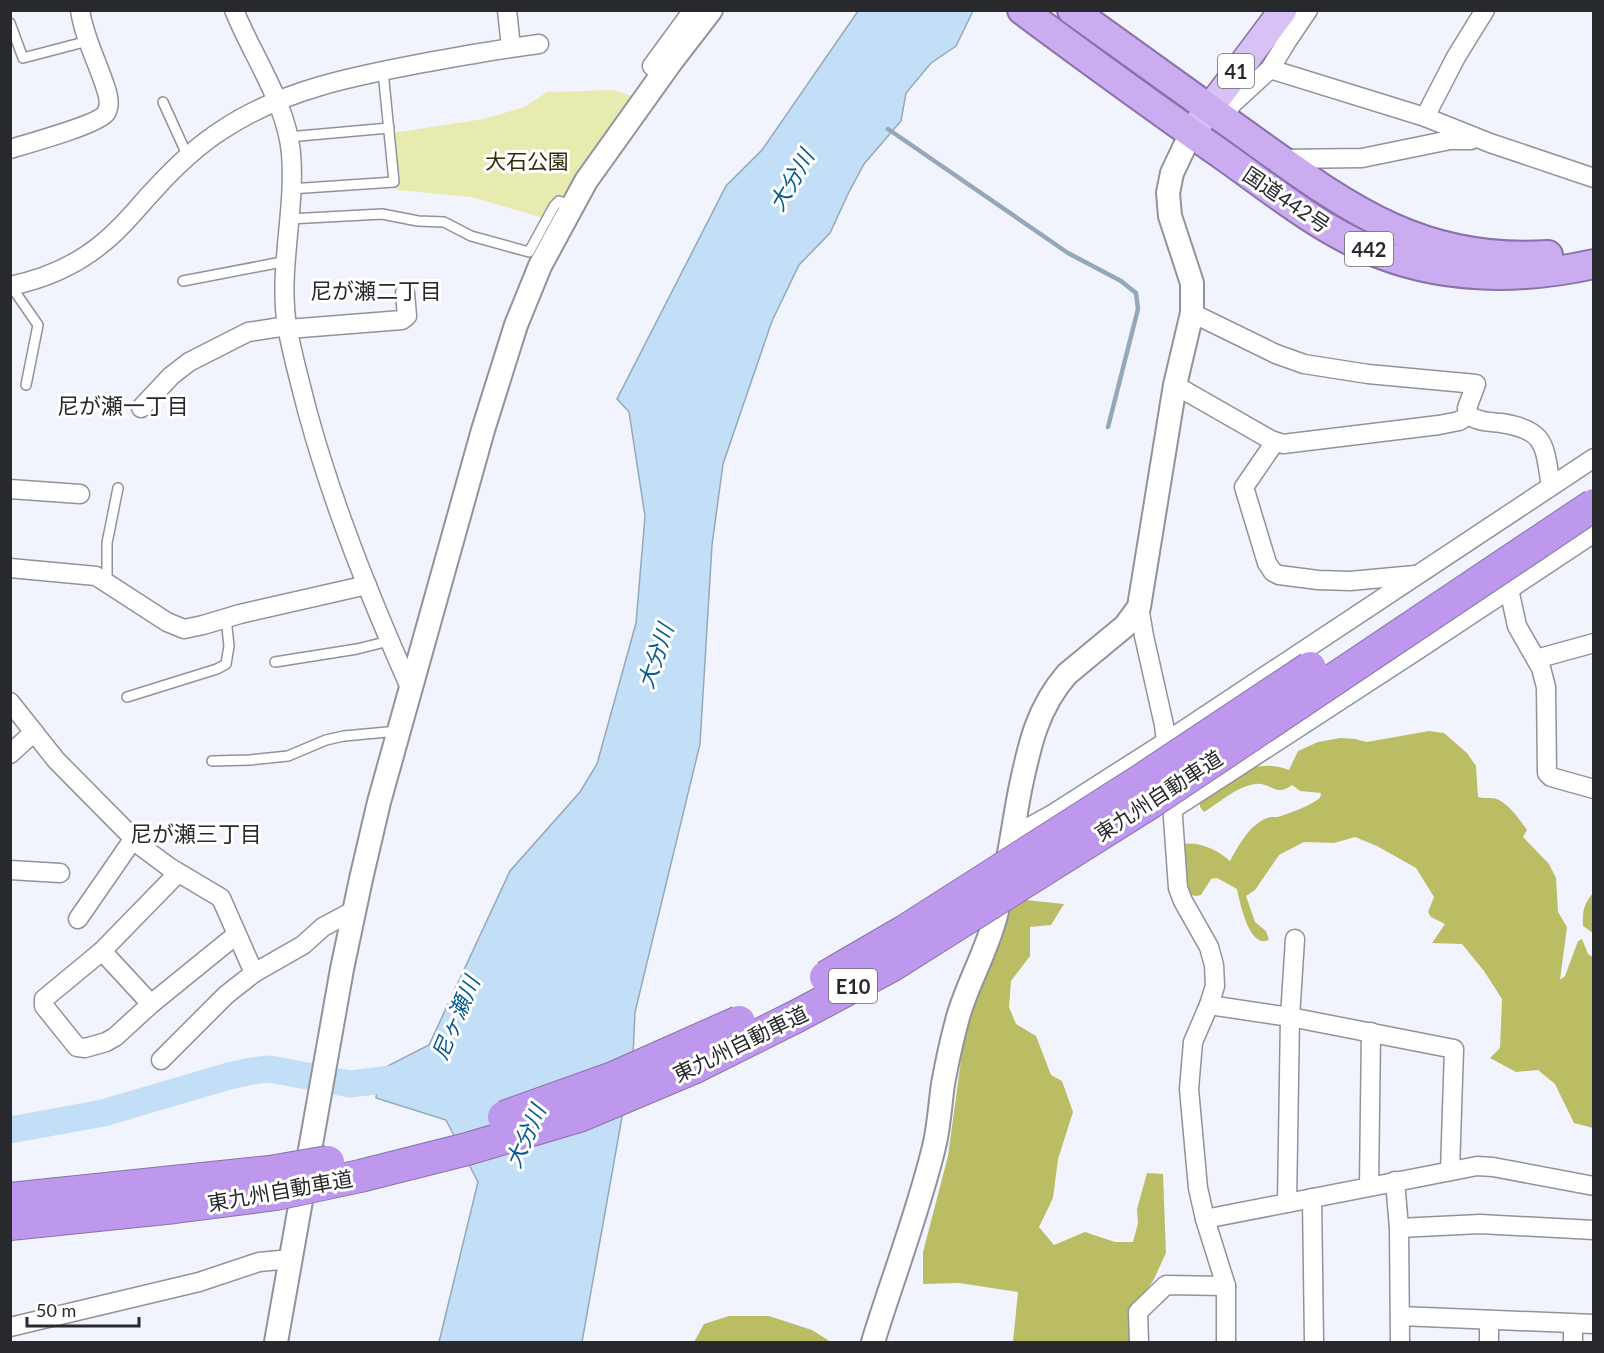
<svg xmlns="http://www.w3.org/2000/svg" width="1604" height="1353" font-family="Lato,'Noto Sans JP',sans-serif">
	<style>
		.green { fill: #e8ebaf }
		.forest { fill: #babd64 }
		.water { fill: #c3def7; stroke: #94a8ba; stroke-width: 1.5 }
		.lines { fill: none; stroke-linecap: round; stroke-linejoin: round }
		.stream { stroke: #94a8ba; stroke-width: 4.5 }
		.river { stroke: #c3def7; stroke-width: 27 }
		.service-casing { stroke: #91929b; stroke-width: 12 }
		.minor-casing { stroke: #91929b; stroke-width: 21 }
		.tertiary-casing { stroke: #91929b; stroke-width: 26 }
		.primary-casing { stroke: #8a71a9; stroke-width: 30 }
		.trunk-casing { stroke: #8a71a9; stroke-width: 32 }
		.service { stroke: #fff; stroke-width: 9 }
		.minor { stroke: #fff; stroke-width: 18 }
		.tertiary { stroke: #fff; stroke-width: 22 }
		.primary { stroke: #d8c1f4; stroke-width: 27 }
		.trunk { stroke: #cbacf0; stroke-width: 28 }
		.motorway-bridge-casing { stroke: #8a71a9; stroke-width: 34; stroke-linecap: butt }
		.motorway-bridge { stroke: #be98ed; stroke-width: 32 }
		.labels { text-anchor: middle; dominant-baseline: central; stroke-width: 6; stroke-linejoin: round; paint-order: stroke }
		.shield { fill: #fff; stroke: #68696b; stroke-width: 1.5 }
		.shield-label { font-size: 20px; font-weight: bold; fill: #28292c }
		.park-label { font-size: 21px; fill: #2d2e06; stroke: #fff }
		.street-label { font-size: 21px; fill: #28292c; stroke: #fff }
		.water-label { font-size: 22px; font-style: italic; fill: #045a91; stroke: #fff }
		.neighbourhood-label { font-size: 22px; fill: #28292c; stroke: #fff }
	</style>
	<rect width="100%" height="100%" fill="#f2f4fd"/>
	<!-- green -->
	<path class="green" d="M614,90L635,97L556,212L540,217L471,197L397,190L392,133L484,119L524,107L547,92Z"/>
	<!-- forest -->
	<g class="forest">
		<path d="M1429,731L1444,733L1467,753L1476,766L1478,797C1485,799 1491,797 1497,799C1510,805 1519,819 1527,830L1523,837L1549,864L1556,878L1558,912L1567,927L1560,980L1565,976L1578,941L1582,939L1588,954L1593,957V1128L1574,1123L1555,1084L1538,1070L1516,1072L1490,1058L1500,1048L1502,999L1484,971L1462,944L1432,943L1445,924L1431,917L1428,912L1434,897L1416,868L1377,846L1355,837L1334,843L1304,842L1279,855L1255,890L1246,896L1255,922L1266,931L1269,940C1249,949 1240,903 1237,889L1217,878L1211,879L1201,895L1195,896L1186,893L1183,844C1199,841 1218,850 1230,861C1239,845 1249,825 1267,818C1272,816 1277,818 1281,816C1293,812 1311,805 1320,798L1321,793L1300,791L1292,785C1275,798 1271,782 1256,784C1237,786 1219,803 1204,812L1200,807V799C1229,780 1253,756 1289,770L1298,751L1318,742L1340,738L1355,739L1367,742Z"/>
		<path d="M1593,893V933L1583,926C1582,912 1584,903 1593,893Z"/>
		<path d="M1026,900L1064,904L1051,925L1030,927V956L1011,981L1009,1007L1016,1024L1036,1036L1051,1075L1062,1081L1073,1112L1058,1159L1053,1198L1039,1227L1054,1245L1085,1232L1115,1242H1133L1138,1223L1137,1209L1147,1173L1163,1174L1166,1253L1153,1281L1134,1307L1130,1342H1013L1018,1292L959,1283L923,1284V1252L948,1156L964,1038L1004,914Z"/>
		<path d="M729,1316H769L812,1330L831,1342H694L704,1324Z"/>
	</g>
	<!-- water -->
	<path class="water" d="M858,11H973L956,46L931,63L906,93L901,121L864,164L848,194L830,233L799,265L772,321L723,464L712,545L700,744L635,1012L633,1055L582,1342H439L478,1182L446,1120L376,1098L380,1070L429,1045L510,871L580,792L597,764L636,623L645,516L629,412L617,399L726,186L762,150Z"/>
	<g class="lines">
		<!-- stream -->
		<path class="stream" d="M888,129L1068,253L1121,281L1136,293L1138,309L1108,427"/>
		<!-- river -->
		<path class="river" d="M10,1130L103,1113L229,1076L251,1071L270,1069L350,1084L400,1078L414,1075"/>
		<!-- service casing -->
		<g class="service-casing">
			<g id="service">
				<path d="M10,23L23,58L88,41"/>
				<path d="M163,102L188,157"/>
				<path d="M288,137L389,128"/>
				<path d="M290,189L394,182L383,71"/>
				<path d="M289,219L382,214L418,221L444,222L471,236L529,252L554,206L559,201L572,205"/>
				<path d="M183,281L287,261"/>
				<path d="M11,286L38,325L26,385"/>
				<path d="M107,583V543L118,488"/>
				<path d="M275,662L357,649L389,641"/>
				<path d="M127,697L217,669L226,664L229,646L226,618"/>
				<path d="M212,761L250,760L288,756L326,740L344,736L398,731"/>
			</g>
		</g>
		<!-- minor casing -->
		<g class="minor-casing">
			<g id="minor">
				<path d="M234,10C253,57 286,102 291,153C296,210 278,269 287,326C292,354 300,382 307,410C333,506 371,599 411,690"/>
				<path d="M507,10L511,47"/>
				<path d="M1270,69L1425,117L1490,143L1594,178"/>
				<path d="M662,75L652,66L693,10"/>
				<path d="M1425,117L1456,57L1485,10"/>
				<path d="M1222,118L1233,103L1270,69L1287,41L1308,10"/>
				<path d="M10,149C27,144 99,124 106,113C111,105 108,94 105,86C97,61 84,37 80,10"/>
				<path d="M1281,159L1362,158L1450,140H1471"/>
				<path d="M10,286C44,279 77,265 104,242C123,227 138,207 154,190C174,168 197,146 222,130C282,90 354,76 423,63C462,56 500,49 539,44"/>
				<path d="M1192,313L1276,354L1304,364L1368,374L1476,384L1467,408L1469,415C1478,422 1490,422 1501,423C1548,430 1544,447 1551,486"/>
				<path d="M288,329L402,320L407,316L405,293"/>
				<path d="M1175,385L1271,440L1283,444L1439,425L1459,421L1469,415"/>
				<path d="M141,408L171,376L189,362L248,332L287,326"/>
				<path d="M1275,442L1244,487L1267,563L1273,572L1279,575L1318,580L1350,581L1415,575"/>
				<path d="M10,489L80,494"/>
				<path d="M10,568L96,576L167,622L184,629L203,625L240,614L367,585"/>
				<path d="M1509,589L1517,626L1541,668L1546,687L1547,773L1551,777L1594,789"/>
				<path d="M1139,607L1144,636L1164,725L1170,775L1178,888L1183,901L1209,947L1214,965L1215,986L1209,1005L1193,1042L1189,1089L1198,1188L1205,1219L1226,1286V1342"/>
				<path d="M1536,659L1594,643"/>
				<path d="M10,702L56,760L142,847L169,867L221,898L254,973L226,995L161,1060"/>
				<path d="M10,754L34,732"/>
				<path d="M1173,809L1416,651L1594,533"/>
				<path d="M1011,837L1051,815L1167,741L1594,458"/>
				<path d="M10,870L60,873"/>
				<path d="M178,873L102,951L44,999V1006L77,1047L85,1048L106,1042L115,1037L151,1004L236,935"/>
				<path d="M78,919L134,838"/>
				<path d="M102,951L151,1004"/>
				<path d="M254,973L303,945L323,927L353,911"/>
				<path d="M1209,1005L1290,1017L1454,1049L1450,1171"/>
				<path d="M1395,1181L1399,1228L1400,1342"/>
				<path d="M1369,1186L1371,1032"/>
				<path d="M1312,1198L1314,1342"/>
				<path d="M1287,1203L1290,1017L1295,939"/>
				<path d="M1205,1219L1477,1166L1493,1167L1594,1186"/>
				<path d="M1399,1228L1480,1224L1594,1230"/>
				<path d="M1400,1316L1594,1324"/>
				<path d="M1489,1320V1342"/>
				<path d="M1573,1324V1342"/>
				<path d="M10,1327L199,1282L259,1262L291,1259"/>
				<path d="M1139,1342L1138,1312L1166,1285L1226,1286"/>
			</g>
		</g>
		<!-- tertiary casing -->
		<g class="tertiary-casing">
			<g id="tertiary">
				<path d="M276,1342L342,969L361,879L379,802L483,430L516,325L540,266L586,181L671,62L711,10"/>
				<path d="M873,1342C893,1277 918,1213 934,1147C939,1127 940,1105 943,1084C947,1062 952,1039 958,1017C968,982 987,951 996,915C1007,874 1012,832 1020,790C1029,747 1037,708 1067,674L1125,626L1139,607L1175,385L1192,313V283L1170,216L1168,193L1172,173L1191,133"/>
			</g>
		</g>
		<!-- primary casing -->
		<g class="primary-casing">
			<path id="primary" d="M1191,133L1283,10"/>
		</g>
		<!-- trunk casing -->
		<g class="trunk-casing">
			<g id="trunk">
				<path d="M1022,10C1088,59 1154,107 1221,154C1268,187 1314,225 1366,248C1438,280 1518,281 1594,264"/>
				<path d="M1072,10C1128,50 1183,90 1239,130C1340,202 1416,264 1548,255"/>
			</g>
		</g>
		<!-- service -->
		<use href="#service" class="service"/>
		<!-- minor -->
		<use href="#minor" class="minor"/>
		<!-- tertiary -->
		<use href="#tertiary" class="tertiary"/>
		<!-- primary -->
		<use href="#primary" class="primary"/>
		<!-- trunk -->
		<use href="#trunk" class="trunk"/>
		<!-- motorway-bridge casing -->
		<g class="motorway-bridge-casing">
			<g id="motorway-bridge">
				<path d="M826,977L905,931L1143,779L1310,668"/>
				<path d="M504,1117L613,1078L739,1022"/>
				<path d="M10,1199L270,1172L328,1162"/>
				<path d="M10,1224L175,1207L276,1194L360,1176L467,1149L579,1116L695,1067L797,1016L889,967L1151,802L1594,505"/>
			</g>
		</g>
		<!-- motorway-bridge -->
		<use href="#motorway-bridge" class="motorway-bridge"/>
	</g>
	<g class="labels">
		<!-- shield labels -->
		<g class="shield">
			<rect x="1218" y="54" width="36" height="34" rx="4.5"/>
			<rect x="1345" y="232" width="48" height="34" rx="4.5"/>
			<rect x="829" y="969" width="48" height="34" rx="4.5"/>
		</g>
		<g class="shield-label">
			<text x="1236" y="71">41</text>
			<text x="1369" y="249">442</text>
			<text x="853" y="986">E10</text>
		</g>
		<!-- park labels -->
		<g class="park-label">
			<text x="527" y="160">大石公園</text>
		</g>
		<!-- street labels -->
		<g class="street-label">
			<text transform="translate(1287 199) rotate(34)">国道442号</text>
			<text transform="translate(1158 795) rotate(-33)">東九州自動車道</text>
			<text transform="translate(740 1043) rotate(-26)">東九州自動車道</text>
			<text transform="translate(280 1190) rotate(-10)">東九州自動車道</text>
		</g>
		<!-- water labels -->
		<g class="water-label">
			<text transform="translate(791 180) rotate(-60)">大分川</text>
			<text transform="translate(655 656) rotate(-71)">大分川</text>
			<text transform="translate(455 1018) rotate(-67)">尼ヶ瀬川</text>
			<text transform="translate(525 1136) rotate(-66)">大分川</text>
		</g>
		<!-- neighbourhood labels -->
		<g class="neighbourhood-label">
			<text x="376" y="290">尼が瀬二丁目</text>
			<text x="123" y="405">尼が瀬一丁目</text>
			<text x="196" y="833">尼が瀬三丁目</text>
		</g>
	</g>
	<!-- border -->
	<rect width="1604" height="1353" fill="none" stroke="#28292c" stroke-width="24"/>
	<!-- scale -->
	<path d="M27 1317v9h112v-9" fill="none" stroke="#28292c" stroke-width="3"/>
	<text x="36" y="1317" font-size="18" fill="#28292c" stroke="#ffffff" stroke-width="4.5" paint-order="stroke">50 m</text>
</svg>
